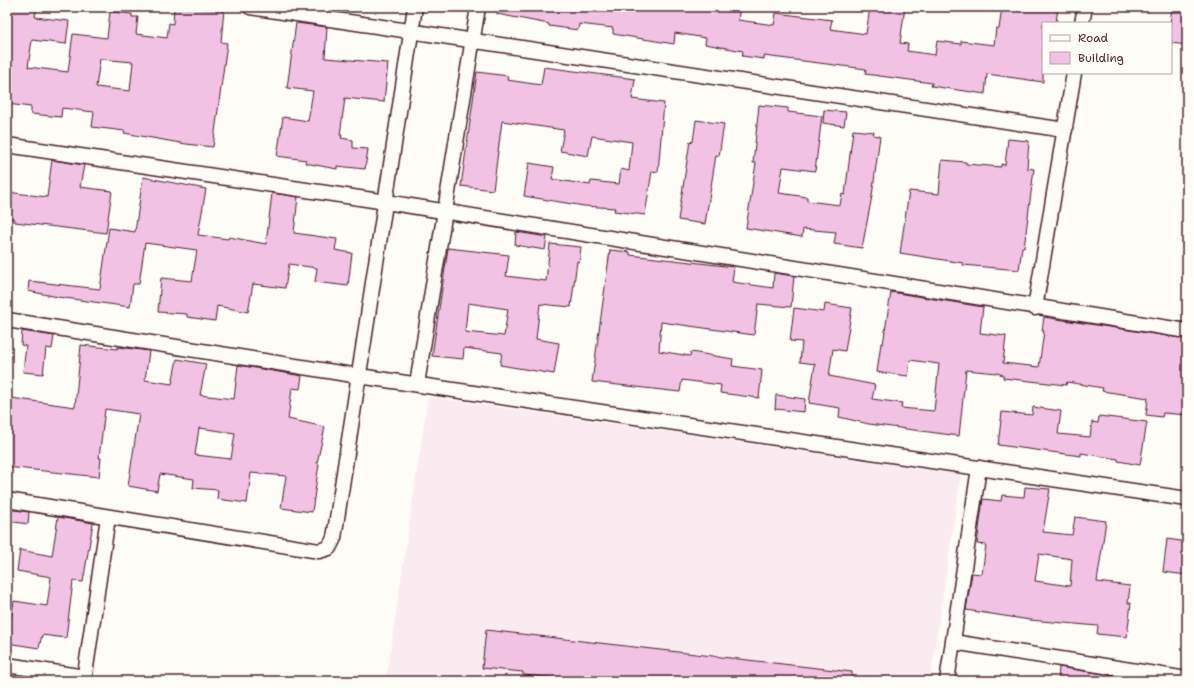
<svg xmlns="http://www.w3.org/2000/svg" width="1194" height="688" font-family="'Shantell Sans',sans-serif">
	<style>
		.built { fill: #faebf1 }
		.building { fill: #f2c2e4; stroke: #4a1f2b; fill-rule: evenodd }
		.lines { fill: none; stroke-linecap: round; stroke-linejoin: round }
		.street-casing { stroke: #4a1f2b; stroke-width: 17 }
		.street { stroke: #fdfcf7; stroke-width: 14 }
	</style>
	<rect width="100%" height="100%" fill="#fdfcf7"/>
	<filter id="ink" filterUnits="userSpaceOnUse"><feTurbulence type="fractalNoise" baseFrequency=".025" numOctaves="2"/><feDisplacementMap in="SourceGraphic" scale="8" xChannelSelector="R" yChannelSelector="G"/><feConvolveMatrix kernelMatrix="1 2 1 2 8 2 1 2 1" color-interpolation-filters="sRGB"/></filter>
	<g filter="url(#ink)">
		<!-- built -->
		<path class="built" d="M428,397L961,474L930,681H386Z"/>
		<!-- building -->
		<g class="building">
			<path d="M7,7H37L35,17L69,21L66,44L32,40L28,67L68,72L73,34L107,38L110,12L132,14V17H138L136,34L167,38L169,23L173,24L174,7L224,10L221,42L227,43L213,147L186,144L124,133L125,131L92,127L94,112L62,108L61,117L31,114V107L7,104ZM100,59L133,62L130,91L96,87Z"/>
			<path d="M497,7H740L738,20L774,25L776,13L832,20L830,29L866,34L870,7H905L900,43L908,44L907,51L935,55L937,41L961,44V41L994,45L996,28L999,29L1002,7H1058L1056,23H1043V82L987,74L985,94L931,86L932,83L865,74L866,69L764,56V59L742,56L743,51L705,44L706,38L675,33L674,44L613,34V28L579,24L578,30L549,26V24L497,14Z"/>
			<path d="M1172,7H1187V45L1171,43L1170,23Z"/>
			<path d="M296,23L327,27L325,58L388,63L384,102L345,98L340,135H342L341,138L353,140V148L368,149L365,169L337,166V169L305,163L306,160L277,156L283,117L308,121L313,91L287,88Z"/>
			<path d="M544,67L635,79L632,99L664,103L658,172L652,171L645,215L614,211L615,208L584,206L524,196L529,163L554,167L552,179L590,185L591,181L619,184L621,169L629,171L632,142L592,136L588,156L560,151L564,130L502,121L493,190L461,186L477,72L508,76L507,80L541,85Z"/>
			<path d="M759,105L788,108V112L822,116L815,171L783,167L779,193L807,197V201L840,205L842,194L845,195L853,130L874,132L873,135L880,136L872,196L862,248L834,244L836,232L803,229L802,237L746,228L756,163H753Z"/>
			<path d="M824,110L846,112L844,126L823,123Z"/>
			<path d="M696,120L724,124L719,156L716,155L705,224L678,220L690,141L693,142Z"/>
			<path d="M1008,139L1029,141L1027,168L1034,169L1024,248L1022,247L1019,270L963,265V263L900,253L909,191L939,194L942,160L966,162V164L1001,167V164L1005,165Z"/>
			<path d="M52,160L84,165L80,187L112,191L106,233L15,222V219L7,218V192L47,197Z"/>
			<path d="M143,177L206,189L198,235L228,239L229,237L266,244L272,193L298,197L294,233L337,239L335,250L352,253L348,286L315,282L317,268L289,264L285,288L253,284L248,312L217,306L215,321L187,317V314L158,312L161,278L192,281L197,250L145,243L139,284H133L130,307L58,297L28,291L29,281L100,289L109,228L135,232Z"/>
			<path d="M516,232L547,237L545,250L515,245Z"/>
			<path d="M550,244L581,247L579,262L577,261L571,307L540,304L536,339L559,343L554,374L500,365L502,353L464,348L463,359L432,356L448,248L509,255L506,276L546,281ZM468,303L508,309L504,336L465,332Z"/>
			<path d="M610,250L630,252V255L734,267L732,282L773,288L774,273L794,276L791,307L758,304L754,335L661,322L659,351L690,356L691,352L733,359L732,366L762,370L759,398L720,393L721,385L682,380L680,392L592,382Z"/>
			<path d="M891,292L983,307L980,333L1006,336L1003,363L1039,367L1044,331H1042L1044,317L1187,339V415L1163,413L1162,417L1146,415L1148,398L1102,391L1103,388L1067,382L1066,385L1003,378V375L997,373L966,370L959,436L869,424L839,417L840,408L809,403L815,364L800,362L802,342L790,341L794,308L824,312L825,304L852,308L845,351L833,349L829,376L875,385L872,399L902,403L901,408L934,411L939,364L910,360L908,376L877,372L881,343L883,344Z"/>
			<path d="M22,331L54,336L52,349L46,348L43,374L23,372L26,346L21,345Z"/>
			<path d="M81,345L117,349L118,347L149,351L145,380L172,384L177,359L206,364L200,395L234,399L238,365L302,376L300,389L292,388L288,419L325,427L317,463L319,464L312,512L281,508L286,476L251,473L247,503L217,499L218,490L193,488L194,479L160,474L157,491L128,486L139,414L105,409L99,458H101L99,477L7,467V425L11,398L75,407ZM199,428L235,433L231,459L195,455Z"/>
			<path d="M776,395L805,399L804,412L775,409Z"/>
			<path d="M1033,407L1061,411L1058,434L1090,437L1092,422L1098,423L1099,416L1147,422L1140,465L1118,461V459L1081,453V456L998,445L1002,412L1032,415Z"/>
			<path d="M1025,487L1050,489L1043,532L1072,535L1075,517L1106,521L1097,582L1130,586L1128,603H1131L1127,637L1097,634L1098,626L1030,620L966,610L972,573L982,574L986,545L977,544L983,499L1001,501L1002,495L1024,497ZM1039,554L1072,559L1070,586L1035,581Z"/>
			<path d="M7,509L29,512L28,524L7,521Z"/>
			<path d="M58,517L93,523L83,582L73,581L66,638L42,635L39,648L7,643L14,601L47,606L51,577L17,571L20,550L52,556Z"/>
			<path d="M1167,539L1187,542V575L1163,572Z"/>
			<path d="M486,630L852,672V681H598L523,675V672L482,668Z"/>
			<path d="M1059,667L1135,679V681H1058Z"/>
		</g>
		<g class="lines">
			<!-- street casing -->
			<g class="street-casing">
				<g id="street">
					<path d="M250,7L1065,130"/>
					<path d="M1082,23L1085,7"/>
					<path d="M7,145L386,202L1187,331"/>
					<path d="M1035,308L1074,73"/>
					<path d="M7,320L359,376L1187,499"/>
					<path d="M417,384L478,7"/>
					<path d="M7,500L319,551L329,548L334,538L415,7"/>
					<path d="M953,642L1187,679"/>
					<path d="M7,665L85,677"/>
					<path d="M84,681L108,517"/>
					<path d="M947,681L979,468"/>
				</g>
			</g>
			<!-- street -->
			<use href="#street" class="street"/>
		</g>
	</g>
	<!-- margin -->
	<rect width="1194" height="688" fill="none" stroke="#fdfcf7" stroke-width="24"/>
	<rect x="12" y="12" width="1170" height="664" fill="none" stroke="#4a1f2b" stroke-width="1.5" filter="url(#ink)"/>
	<!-- legend -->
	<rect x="1042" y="22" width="130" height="52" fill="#fdfcf7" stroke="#b5a4a5"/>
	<rect x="1050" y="35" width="20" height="6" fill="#fdfcf7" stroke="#b5a4a5"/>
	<text x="1078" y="42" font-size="12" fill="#4a1f2b">Road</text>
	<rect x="1050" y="52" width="20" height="12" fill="#f2c2e4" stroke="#b5a4a5"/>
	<text x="1078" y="62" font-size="12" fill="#4a1f2b">Building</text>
</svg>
